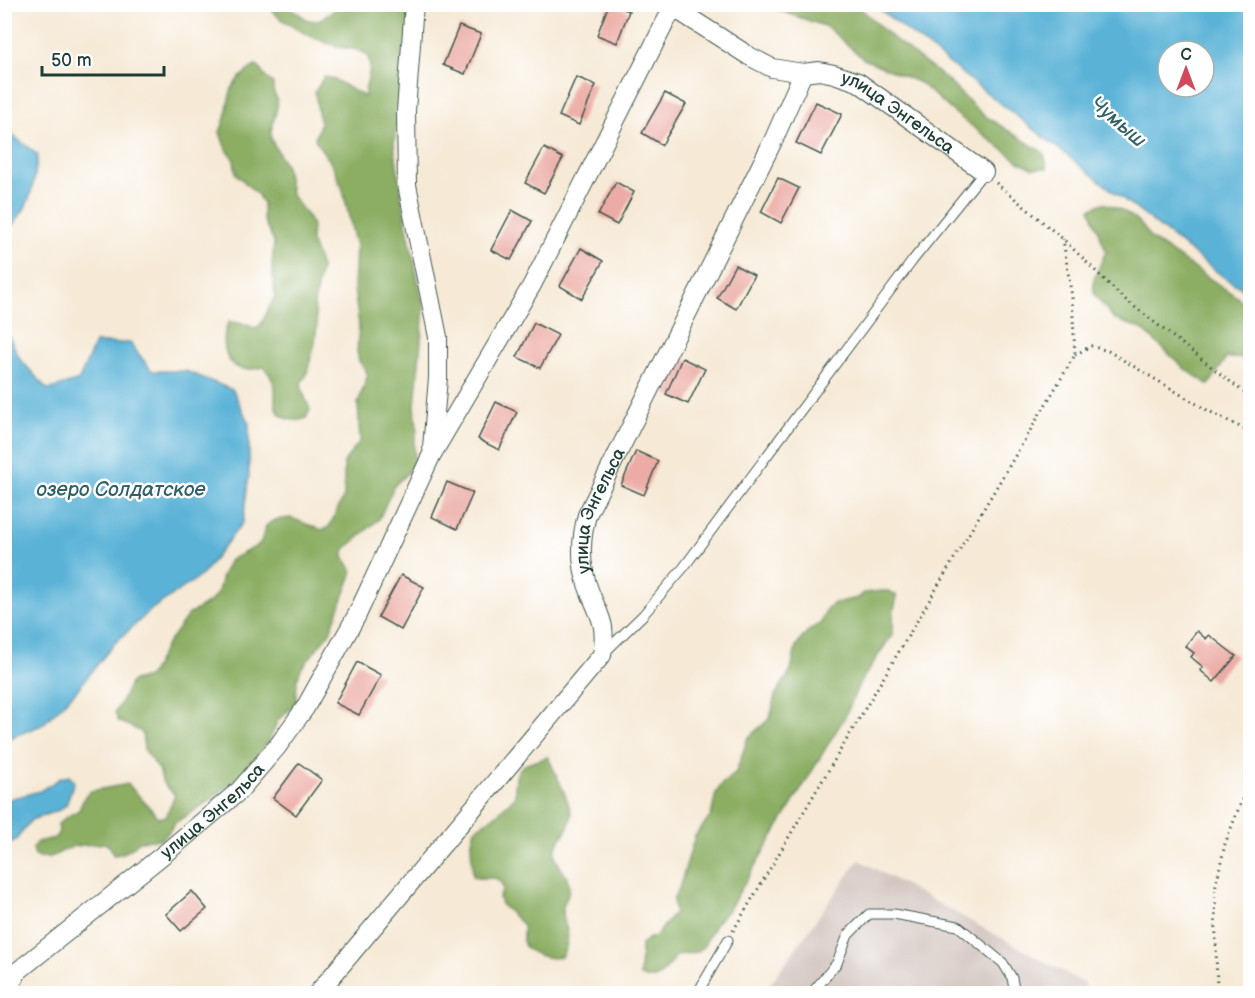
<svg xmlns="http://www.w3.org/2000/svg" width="1255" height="998" font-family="'Balsamiq Sans',sans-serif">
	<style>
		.industrial { fill: #cfc0ba }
		.forest { fill: #8bae63; stroke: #55764c; stroke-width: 1.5 }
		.water { fill: #5ab2d7; stroke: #3c7886; stroke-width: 1.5; fill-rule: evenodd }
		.building { fill: #ecaba4 }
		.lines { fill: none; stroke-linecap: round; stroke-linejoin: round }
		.service-casing { stroke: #3f574c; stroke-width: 11 }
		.minor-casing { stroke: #3f574c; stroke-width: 20 }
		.path { stroke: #3f574c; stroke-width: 3; stroke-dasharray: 1.5 4.5; stroke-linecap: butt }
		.service { stroke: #fff; stroke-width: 9 }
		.minor { stroke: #fff; stroke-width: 18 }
		.labels { text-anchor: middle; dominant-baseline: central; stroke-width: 5; stroke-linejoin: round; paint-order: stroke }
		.street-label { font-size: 18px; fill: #1f3d34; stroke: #fff }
		.water-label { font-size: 20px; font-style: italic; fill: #316065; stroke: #fff }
	</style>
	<rect width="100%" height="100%" fill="#fff"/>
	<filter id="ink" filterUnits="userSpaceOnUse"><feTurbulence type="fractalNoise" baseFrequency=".0167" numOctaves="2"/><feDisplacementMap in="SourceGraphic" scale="12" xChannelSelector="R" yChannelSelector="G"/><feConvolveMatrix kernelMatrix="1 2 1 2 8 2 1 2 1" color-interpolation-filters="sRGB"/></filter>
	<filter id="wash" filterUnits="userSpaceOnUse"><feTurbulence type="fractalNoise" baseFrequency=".008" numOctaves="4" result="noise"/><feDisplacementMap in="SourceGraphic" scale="24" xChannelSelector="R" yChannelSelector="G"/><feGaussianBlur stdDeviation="1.35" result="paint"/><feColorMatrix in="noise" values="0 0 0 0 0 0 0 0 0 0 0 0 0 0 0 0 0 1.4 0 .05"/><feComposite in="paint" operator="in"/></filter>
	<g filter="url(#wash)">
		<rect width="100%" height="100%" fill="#f6e9d5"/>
		<!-- industrial -->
		<path class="industrial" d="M859,860L1084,983L1087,993L763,994Z"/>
		<!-- forest -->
		<g class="forest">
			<path d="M269,5H286L308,20L318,21L342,5H414L405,88L395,109L396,127L394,144L405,217L424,309L415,405L417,429L414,445L415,461L412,468L394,486L379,519L345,549L343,557L352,570L351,577L330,632L301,669L297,680L296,699L293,706L278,720L268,743L240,776L208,802L176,822L167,834L161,839L139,841C132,849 124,855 113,855L111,848L105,843C94,845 78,844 67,849C52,855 54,860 35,856L33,848L37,842L55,838L59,832L58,824L65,818L79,810L85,796L91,791L128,784L159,818L166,816L175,795L163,783L159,770L144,749L142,732L118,721L115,712C123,701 125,693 131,682L147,677L152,672L167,644L188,615L211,601L218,592L222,576L230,560L255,547L261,542L266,526L274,520L291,518L322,530L329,527L344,496V462L360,441L358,403L368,374L359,361L357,351L359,325L354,289L356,247L342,186C336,179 337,171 332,164C326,155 320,149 315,139L320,124L315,92L324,77L331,78L365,97C364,84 375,67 367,56C360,47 345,49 336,46C318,41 275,21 269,5Z"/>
			<path d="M764,5H857L889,35L947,80L982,114L1044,153L1047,168H1033L1020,162L956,114L920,83L864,59L827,27Z"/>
			<path d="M257,65L265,77L273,83V91L277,99V107L271,131V139L286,167L291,194L308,217L312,225L311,241L321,267L314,304L317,324L315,343L306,376L301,383L302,390L310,410L306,418C294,423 278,419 275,404C274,399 276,394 275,389C274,381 269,373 264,367C258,368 250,370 244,369C223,367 220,336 229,322L246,324L253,328L260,326L275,296L272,265L274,242L263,219V203L257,194L236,174L234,160L225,147L220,132C235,100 219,87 257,65Z"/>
			<path d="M1103,203C1123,209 1140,218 1150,238L1250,306V361L1240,358H1226L1209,385L1185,369L1142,329L1114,319L1094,294V279L1106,251L1090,209Z"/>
			<path d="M882,591H889L896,595C897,601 895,603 894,609C892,618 895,626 892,635L859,684L847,713L729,909L716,923L703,947L697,952L677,955C666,968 660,985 640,976L641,945L648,939L656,936L675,912C673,902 672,897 679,889L695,836L711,816L716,793L722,784L736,772L748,738L769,719L772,711L775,695L791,671L796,646L807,632L821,623L827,608L835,603L858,598L864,593Z"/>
			<path d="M548,757C554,770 569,800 571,813C573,829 553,842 555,855C557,866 568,874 569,885C570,894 565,899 563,907C561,927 575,931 562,956C552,961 525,954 523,941C522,936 524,931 523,925L501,904L499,897L503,891L502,884L495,878H479L473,876L471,845L475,829L497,814L515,797C515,765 518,766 548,757Z"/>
		</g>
		<!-- water -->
		<g class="water">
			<path d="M874,5H1250V293L1226,279ZM1168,51H1204V87H1168Z"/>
			<path d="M5,133H10L38,155C33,188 32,208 5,232Z"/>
			<path d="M4,326L20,359L48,390L79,380L95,343H130L152,371H186L233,390L249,424V475L243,522L202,575L152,609L114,644L76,691L42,725L5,740Z"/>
			<path d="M69,776L74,781L66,805L59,810L31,820L16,840L5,846V800L40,791L61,778Z"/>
		</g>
		<g id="blocks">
			<!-- building -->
			<g class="building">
				<path d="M609,4L629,11L617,43L597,35Z"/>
				<path d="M459,26L481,34L465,74L443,65Z"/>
				<path d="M576,77L596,85L579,125L559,116Z"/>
				<path d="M665,93L686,104L662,145L642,133Z"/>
				<path d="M816,102L842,114L821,155L796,143Z"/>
				<path d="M544,148L563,158L544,193L525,183Z"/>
				<path d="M778,178L799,188L781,223L761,212Z"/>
				<path d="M616,182L634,192L617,225L598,215Z"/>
				<path d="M512,210L532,221L511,260L491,250Z"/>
				<path d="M581,248L603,261L582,299L560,286Z"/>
				<path d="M735,265L754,275L736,309L717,298Z"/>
				<path d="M534,323L558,335L540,368L517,357Z"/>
				<path d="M682,358L705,369L688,404L666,394Z"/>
				<path d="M496,402L517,412L499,450L478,439Z"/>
				<path d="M636,451L658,461L644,495L621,485Z"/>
				<path d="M447,482L473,493L457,529L432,517Z"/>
				<path d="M401,575L424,587L401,630L378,617Z"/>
				<path d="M1197,631L1206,639L1209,635L1236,656L1214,682L1200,670L1203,667L1191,657L1194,653L1185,646Z"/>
				<path d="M357,662L381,675L359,715L335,703Z"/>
				<path d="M299,763L322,780L296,815L273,798Z"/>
				<path d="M192,891L207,909L181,931L166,914Z"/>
			</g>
		</g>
	</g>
	<g filter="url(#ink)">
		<use href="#blocks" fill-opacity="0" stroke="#3f574c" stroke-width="1.5"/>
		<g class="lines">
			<!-- service casing -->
			<g class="service-casing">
				<g id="service">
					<path d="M603,654L643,615L684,567L913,260L984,172"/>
					<path d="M697,994L728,940"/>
					<path d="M811,994L837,963L848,935L869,914H894L958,926L1003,963L1012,978L1015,994"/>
				</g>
			</g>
			<!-- minor casing -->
			<g class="minor-casing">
				<g id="minor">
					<path d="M414,4L406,111L407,185L438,337V378L432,448"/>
					<path id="s1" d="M668,4L749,56L772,68L803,73L819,71L834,74L858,82L984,172"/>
					<path id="s2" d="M6,994L18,971L169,850L239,791L277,747L305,708L357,615L431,456L532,285L672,9"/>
					<path id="s3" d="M317,994L602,655C608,619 597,615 587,584C580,562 581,537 587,515L773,141L803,73"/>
				</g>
			</g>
			<!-- path -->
			<g class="path">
				<path d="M996,183L1063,239L1122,297L1250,397"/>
				<path d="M1075,355L1091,346L1108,351L1205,409L1250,432"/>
				<path d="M733,931L1075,355L1072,298L1063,239"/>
				<path d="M1217,994L1215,889L1225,844L1250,779"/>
			</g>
			<!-- service -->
			<use href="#service" class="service"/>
			<!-- minor -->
			<use href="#minor" class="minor"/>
		</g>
	</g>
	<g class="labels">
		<!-- street labels -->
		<g class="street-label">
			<text stroke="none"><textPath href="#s1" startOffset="260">улица Энгельса</textPath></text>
			<text stroke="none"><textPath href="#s3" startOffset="594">улица Энгельса</textPath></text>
			<text stroke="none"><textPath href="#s2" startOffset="278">улица Энгельса</textPath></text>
		</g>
		<!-- water labels -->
		<g class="water-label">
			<text transform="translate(1118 122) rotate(41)">Чумыш</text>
			<text x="121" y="490">озеро Солдатское</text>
		</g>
	</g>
	<!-- margin -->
	<rect width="1255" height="998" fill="none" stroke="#fff" stroke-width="24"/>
	<!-- north arrow -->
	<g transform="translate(1186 69)"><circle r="28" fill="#ffffff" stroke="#a5b1ae" stroke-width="1.5"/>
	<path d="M0-4.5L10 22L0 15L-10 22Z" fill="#d1495b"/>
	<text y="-9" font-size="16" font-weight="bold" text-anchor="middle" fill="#1f3d34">С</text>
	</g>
	<!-- scale -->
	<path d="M42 66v9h122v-9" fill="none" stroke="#1f3d34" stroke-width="3"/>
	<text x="51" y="66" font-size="18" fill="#1f3d34" stroke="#ffffff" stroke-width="4.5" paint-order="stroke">50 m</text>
</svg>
